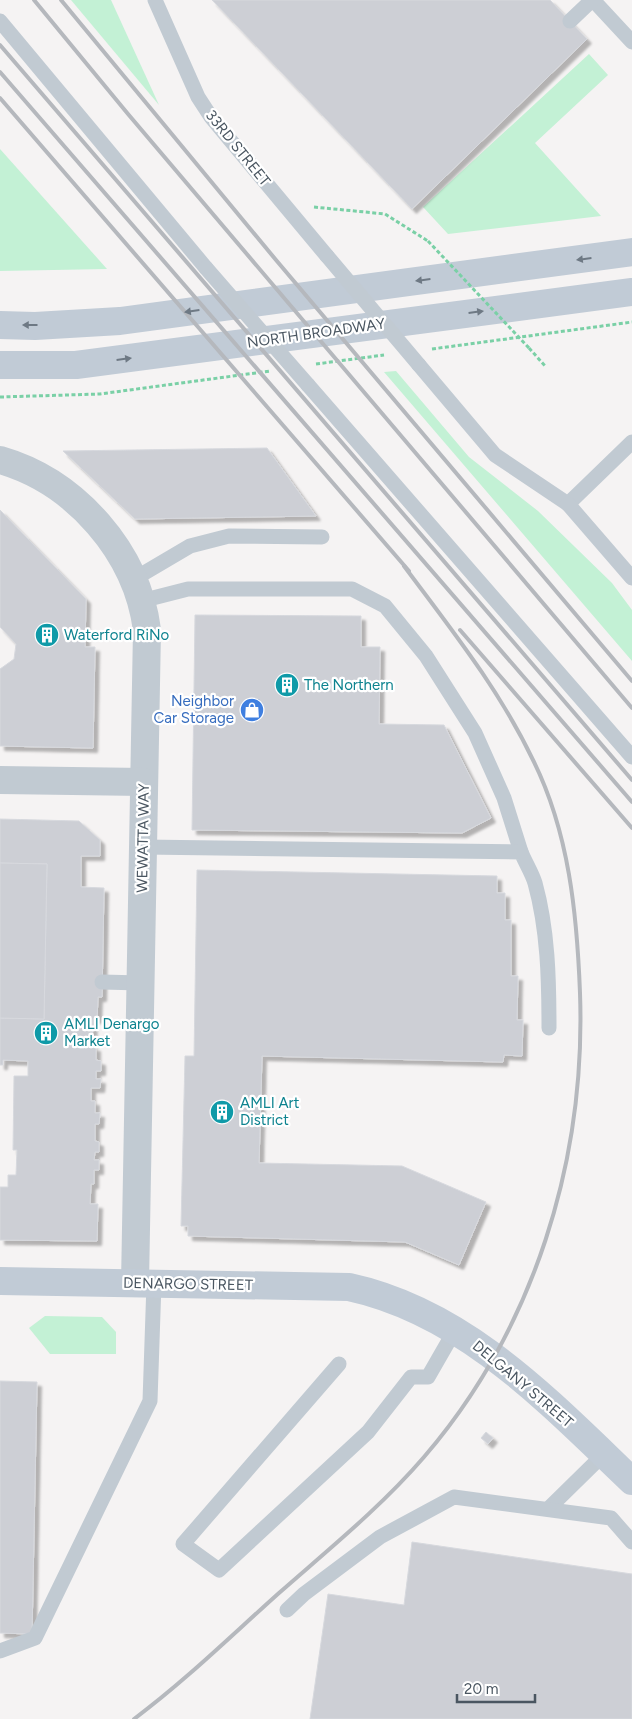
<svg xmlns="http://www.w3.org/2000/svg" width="632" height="1719" font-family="Figtree,sans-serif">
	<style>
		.green { fill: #c3f1d5 }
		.building { fill: #cdcfd5; stroke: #d7d9de; filter: url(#shadow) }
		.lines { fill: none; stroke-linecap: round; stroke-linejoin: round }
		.path { stroke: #7ad0a6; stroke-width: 3; stroke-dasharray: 4 2.5; stroke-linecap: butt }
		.lane { stroke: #c1cad2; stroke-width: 15 }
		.street { stroke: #c1cad2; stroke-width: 28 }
		.secondary { stroke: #c1cbd6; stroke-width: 28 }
		.rail { stroke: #b5b8bd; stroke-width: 4 }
		.path-bridge { stroke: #7ad0a6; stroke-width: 3; stroke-dasharray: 4 2.5; stroke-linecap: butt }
		.lane-bridge { stroke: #c1cad2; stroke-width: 15 }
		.oneway { fill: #6e7984 }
		.labels { text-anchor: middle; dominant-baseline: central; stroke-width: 4.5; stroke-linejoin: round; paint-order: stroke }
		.street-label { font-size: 15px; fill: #4a5661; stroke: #fff }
		.culture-label { font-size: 15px; fill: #0d838f; stroke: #fff; text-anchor: start }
		.shop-label { font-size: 15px; fill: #366cbe; stroke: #fff; text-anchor: end }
	</style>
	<defs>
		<filter id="shadow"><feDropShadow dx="4.5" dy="4.5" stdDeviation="1" flood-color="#0004"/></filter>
	</defs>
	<rect width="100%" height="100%" fill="#f5f3f3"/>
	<!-- green -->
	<g class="green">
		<path d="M71,0H111L159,105Z"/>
		<path d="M589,54L608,75L535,143L601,216L448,234L423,207Z"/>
		<path d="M0,149L107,269L0,271Z"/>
		<path d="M396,371L469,457L538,511L612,583L632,610V661L384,372Z"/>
		<path d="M45,1316L102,1317L116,1332V1354H50L29,1328Z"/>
	</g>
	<!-- building -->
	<g class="building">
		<path d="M212,0H550L587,39L412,209Z"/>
		<path d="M267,448L316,516L135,519L63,451Z"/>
		<path d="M0,510L86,599L85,647H95L93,748L0,746V669L14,659L16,644L0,627Z"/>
		<path d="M195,615L361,616V647H380L379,724L444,725L491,818L462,833L192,830Z"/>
		<path d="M0,819L79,821L100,840V856H81V887L104,888L102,997H98L97,1019H93L92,1047H96V1060L101,1061V1071H96V1079H101L100,1088H91V1101H95V1113H100L99,1124H95V1141L99,1142V1152H95L94,1160H99V1170H94V1184H91L90,1204H98L97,1241L0,1240V1187H8V1175H16L17,1150H13L14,1076H28V1061L3,1060V1065H0V1018L44,1019L47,864L0,863Z"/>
		<path d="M0,863L47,864L44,1019L0,1018Z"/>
		<path d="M197,870L497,876V893H505V920H511V976H518L517,1020H523L522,1056L504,1055L503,1062L262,1056L259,1163L402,1166L486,1202L459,1265L405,1242L188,1236V1226H181L185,1056H194Z"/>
		<path d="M0,1381L37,1382L32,1634L0,1633Z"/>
		<path d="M486,1432L493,1438L488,1444L481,1438Z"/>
		<path d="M412,1542L632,1574V1719H310L328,1594L404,1605Z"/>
	</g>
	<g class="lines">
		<!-- path -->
		<g class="path">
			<path d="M314,207L385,214L428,241"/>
			<path d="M529,348L546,367"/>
			<path d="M432,349L632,322"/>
			<path d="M316,364L384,355"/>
			<path d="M0,397L100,394L270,371"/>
		</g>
		<!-- lane -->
		<g class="lane">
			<path d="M155,0L198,97L211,117L327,256"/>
			<path d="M593,0L632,42"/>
			<path d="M0,21L206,268"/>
			<path d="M570,21L592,0"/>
			<path d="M419,365L495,455L568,504L632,442"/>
			<path d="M308,385L632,757"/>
			<path d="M568,504L632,578"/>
			<path d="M134,579L190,546L229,536L322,537"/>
			<path d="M141,601L188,589H352L385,606L426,656L475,733L504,798L521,852"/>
			<path d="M143,847L521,852C525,862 532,873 535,883C548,930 549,980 549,1028"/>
			<path d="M102,982L141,983"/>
			<path d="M339,1364L183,1544L219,1570L368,1432L411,1377H428L455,1330"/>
			<path d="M548,1509L604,1454"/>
			<path d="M287,1610L304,1594L380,1537L454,1497L611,1518L632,1542"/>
			<path d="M0,1651L35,1638L150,1401L154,1283"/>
		</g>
		<!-- street -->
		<g class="street">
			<path d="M0,460C76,482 137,552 147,630L135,1283"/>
			<path d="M0,780L144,782"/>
		</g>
		<!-- secondary -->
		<g class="secondary">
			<path d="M0,325L35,326L120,321L632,252"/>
			<path d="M0,365H76L632,292"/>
			<path d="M0,1281L349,1287C465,1312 549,1402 632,1481"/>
		</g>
		<!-- rail -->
		<g class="rail">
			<path d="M34,0L128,114L632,708"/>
			<path d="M61,0L276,260L632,681"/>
			<path d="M0,45L632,780"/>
			<path d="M0,72L632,802"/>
			<path d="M0,98L409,571"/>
			<path d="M460,630L632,828"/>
			<path d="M134,1719C185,1681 232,1635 279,1593C329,1549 381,1507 424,1457C534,1329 586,1161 580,993C577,914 569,832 533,760C499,689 451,629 404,566"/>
		</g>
		<!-- path-bridge -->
		<path class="path-bridge" d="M428,241L529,348"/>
		<!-- lane-bridge -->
		<g class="lane-bridge">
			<path d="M327,256L419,365"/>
			<path d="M206,268L308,385"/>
		</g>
	</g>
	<!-- one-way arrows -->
	<defs><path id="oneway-solid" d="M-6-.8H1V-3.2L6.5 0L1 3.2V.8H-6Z" transform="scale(1.25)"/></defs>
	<g class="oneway">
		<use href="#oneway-solid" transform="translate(584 259) rotate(173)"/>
		<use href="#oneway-solid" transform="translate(423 280) rotate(173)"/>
		<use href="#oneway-solid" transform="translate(192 311) rotate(172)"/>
		<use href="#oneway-solid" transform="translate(476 312) rotate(-7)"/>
		<use href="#oneway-solid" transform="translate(30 325) rotate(-180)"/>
		<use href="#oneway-solid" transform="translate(124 359) rotate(-7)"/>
	</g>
	<!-- icons -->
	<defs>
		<g id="building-disc" transform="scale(1.25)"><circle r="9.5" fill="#0f9aa8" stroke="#fff"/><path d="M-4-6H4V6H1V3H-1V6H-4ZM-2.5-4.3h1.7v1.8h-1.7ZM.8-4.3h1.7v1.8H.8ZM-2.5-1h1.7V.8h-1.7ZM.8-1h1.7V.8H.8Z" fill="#fff"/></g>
		<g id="shop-disc" transform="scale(1.25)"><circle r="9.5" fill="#3f7fe0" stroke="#fff"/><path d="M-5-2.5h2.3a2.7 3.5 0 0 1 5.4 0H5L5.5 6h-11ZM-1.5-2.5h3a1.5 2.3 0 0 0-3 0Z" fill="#fff"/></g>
	</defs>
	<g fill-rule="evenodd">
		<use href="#building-disc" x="47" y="635"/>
		<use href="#building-disc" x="287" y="685"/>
		<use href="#shop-disc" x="252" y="710"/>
		<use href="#building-disc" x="46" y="1033"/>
		<use href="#building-disc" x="222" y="1112"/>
	</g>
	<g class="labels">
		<!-- street labels -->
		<g class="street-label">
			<text transform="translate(238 148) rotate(51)">33RD STREET</text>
			<text transform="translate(316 333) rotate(-8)">NORTH BROADWAY</text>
			<text transform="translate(143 838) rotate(-89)">WEWATTA WAY</text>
			<text transform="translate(188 1284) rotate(1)">DENARGO STREET</text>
			<text transform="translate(523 1384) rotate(40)">DELGANY STREET</text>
		</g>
		<!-- culture labels -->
		<g class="culture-label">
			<text x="64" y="635">Waterford RiNo</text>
			<text x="304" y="685">The Northern</text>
			<text x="64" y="1024">AMLI Denargo<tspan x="64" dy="17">Market</tspan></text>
			<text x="240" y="1103">AMLI Art<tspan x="240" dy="17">District</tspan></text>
		</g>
		<!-- shop labels -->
		<g class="shop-label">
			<text x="234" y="701">Neighbor<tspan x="234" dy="17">Car Storage</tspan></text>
		</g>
	</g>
	<!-- scale -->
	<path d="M457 1694v8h78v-8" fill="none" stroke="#4a5661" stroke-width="2.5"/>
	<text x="464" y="1694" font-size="15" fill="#4a5661" stroke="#ffffff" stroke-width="4" paint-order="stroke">20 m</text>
</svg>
